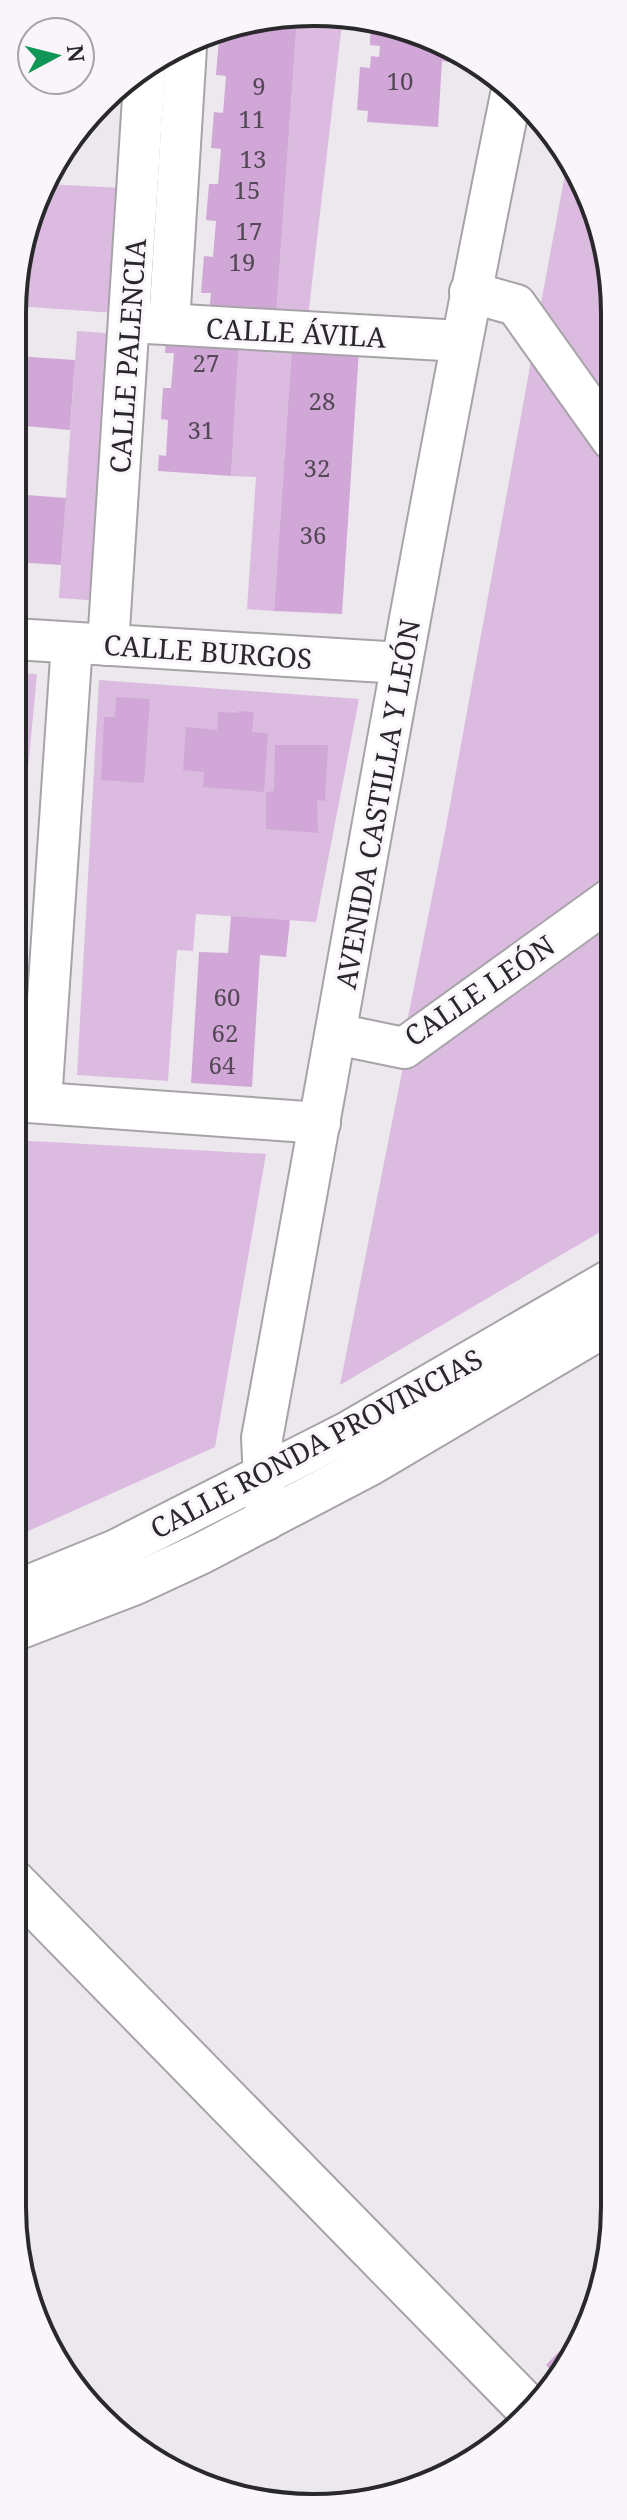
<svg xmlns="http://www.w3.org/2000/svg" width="627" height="2520" font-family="'Noto Serif',serif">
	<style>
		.green { fill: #dbbce0 }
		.building { fill: #d1a7d7 }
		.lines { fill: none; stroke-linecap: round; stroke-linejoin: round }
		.street-casing { stroke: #a7a3a8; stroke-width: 44 }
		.secondary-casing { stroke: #a7a3a8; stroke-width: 48 }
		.street { stroke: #fff; stroke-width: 40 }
		.secondary { stroke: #fff; stroke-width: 44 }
		.labels { text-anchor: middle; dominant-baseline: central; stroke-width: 6; stroke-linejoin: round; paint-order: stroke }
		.number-label { font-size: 24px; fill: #534855 }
		.street-label { font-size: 28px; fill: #29282a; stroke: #f9f5fa }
		.rim { fill: none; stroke: #29282a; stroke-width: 4 }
	</style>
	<rect width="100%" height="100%" fill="#ece8ed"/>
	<!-- green -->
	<g class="green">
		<path d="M343,15L308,317L276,318L297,18Z"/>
		<path d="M568,158L584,181L612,275V420L539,314Z"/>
		<path d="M45,184L123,188L115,313L15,306V274Z"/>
		<path d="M77,331L118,334L102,601L59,598Z"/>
		<path d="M239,342L292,345L274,611L247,609L256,477L231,476Z"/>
		<path d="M533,350L612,462V886L405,1032L445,832Z"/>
		<path d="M14,673L37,674L14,917Z"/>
		<path d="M99,680L359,699L316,922L196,914L193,951L177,950L168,1081L77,1075Z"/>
		<path d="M612,919V1225L340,1385L403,1067Z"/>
		<path d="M13,1140L266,1154L215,1447L13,1538Z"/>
	</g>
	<!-- building -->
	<g class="building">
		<path d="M297,18L276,318L209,313L211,293H201L204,256L213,257L216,221L206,220L209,184H218L221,149L211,148L214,112L223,113L226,76L216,75L219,39L228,40L229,25L236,22Z"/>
		<path d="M371,20L450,45L448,62L442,61L438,127L367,122L368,111L357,110L360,67L370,68L371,56L379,57L380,46L370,45Z"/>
		<path d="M166,337L239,342L231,476L158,471L159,455L166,456L168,420L161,419L162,404L163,388H171L174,353H165Z"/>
		<path d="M292,345L359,350L342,614L274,611Z"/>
		<path d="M15,356L75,360L70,430L14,425Z"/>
		<path d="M14,494L66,498L61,565L14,562Z"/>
		<path d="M116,697L150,699L144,783L101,780L104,717H115Z"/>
		<path d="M238,711L254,712L252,732L268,733L264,792L203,787L204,772L183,770L186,727L217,730L218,712L238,713Z"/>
		<path d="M275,745H328L325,801L317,800L318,833L266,829V792L274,791Z"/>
		<path d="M231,916L290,920L286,957L260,955L252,1087L191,1083L199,952L228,953Z"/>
		<path d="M586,2324L575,2357L557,2377L546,2365Z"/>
	</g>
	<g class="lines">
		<!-- street casing -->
		<g class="street-casing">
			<g id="street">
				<path d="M470,292L516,305L612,440"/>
				<path d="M130,322L461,341"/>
				<path d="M169,324L186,47"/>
				<path d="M14,639L401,663"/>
				<path d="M108,645L145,67"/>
				<path d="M336,1034L404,1048L612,898"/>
				<path d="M14,1101L320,1123"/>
				<path d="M41,1102L72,643"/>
				<path d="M266,1520L262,1438C345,989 420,538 512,90"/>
				<path d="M13,1592L116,1550L348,1432L612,1279"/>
				<path d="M13,1631L133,1585L202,1553L370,1465L612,1322"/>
			</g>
		</g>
		<!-- secondary casing -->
		<g class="secondary-casing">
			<path id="secondary" d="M12,1881L529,2409"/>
		</g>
		<!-- street -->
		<use href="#street" class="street"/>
		<!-- secondary -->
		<use href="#secondary" class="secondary"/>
	</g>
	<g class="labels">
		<!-- number labels -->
		<g class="number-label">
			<text x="400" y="80">10</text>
			<text x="259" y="85">9</text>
			<text x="252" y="118">11</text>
			<text x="253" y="158">13</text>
			<text x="247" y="189">15</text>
			<text x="249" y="230">17</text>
			<text x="242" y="261">19</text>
			<text x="206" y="362">27</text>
			<text x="322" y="400">28</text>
			<text x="201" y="429">31</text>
			<text x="317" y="467">32</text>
			<text x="313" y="534">36</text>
			<text x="227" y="996">60</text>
			<text x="225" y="1032">62</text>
			<text x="222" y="1064">64</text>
		</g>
		<!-- street labels -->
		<g class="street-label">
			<text transform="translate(296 332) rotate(3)">CALLE ÁVILA</text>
			<text transform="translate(127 356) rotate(-86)">CALLE PALENCIA</text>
			<text transform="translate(208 651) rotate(4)">CALLE BURGOS</text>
			<text transform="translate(377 804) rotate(-80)">AVENIDA CASTILLA Y LEÓN</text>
			<text transform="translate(479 990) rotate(-34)">CALLE LEÓN</text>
			<text transform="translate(316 1443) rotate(-28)">CALLE RONDA PROVINCIAS</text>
		</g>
	</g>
	<!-- crop -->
	<path d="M0 0H627V2520H0ZM313 26H314A287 287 0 0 1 601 313V2207A287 287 0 0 1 314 2494H313A287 287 0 0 1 26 2207V313A287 287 0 0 1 313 26Z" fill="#f9f5fa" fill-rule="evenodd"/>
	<path class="rim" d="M313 26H314A287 287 0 0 1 601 313V2207A287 287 0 0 1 314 2494H313A287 287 0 0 1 26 2207V313A287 287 0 0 1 313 26Z"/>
	<!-- north arrow -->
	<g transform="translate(56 56) rotate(83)"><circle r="38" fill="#f9f5fa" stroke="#a6a3a7" stroke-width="2"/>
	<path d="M0-6L14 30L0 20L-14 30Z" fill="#109656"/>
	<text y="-12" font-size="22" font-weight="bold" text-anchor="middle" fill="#29282a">N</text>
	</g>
</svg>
